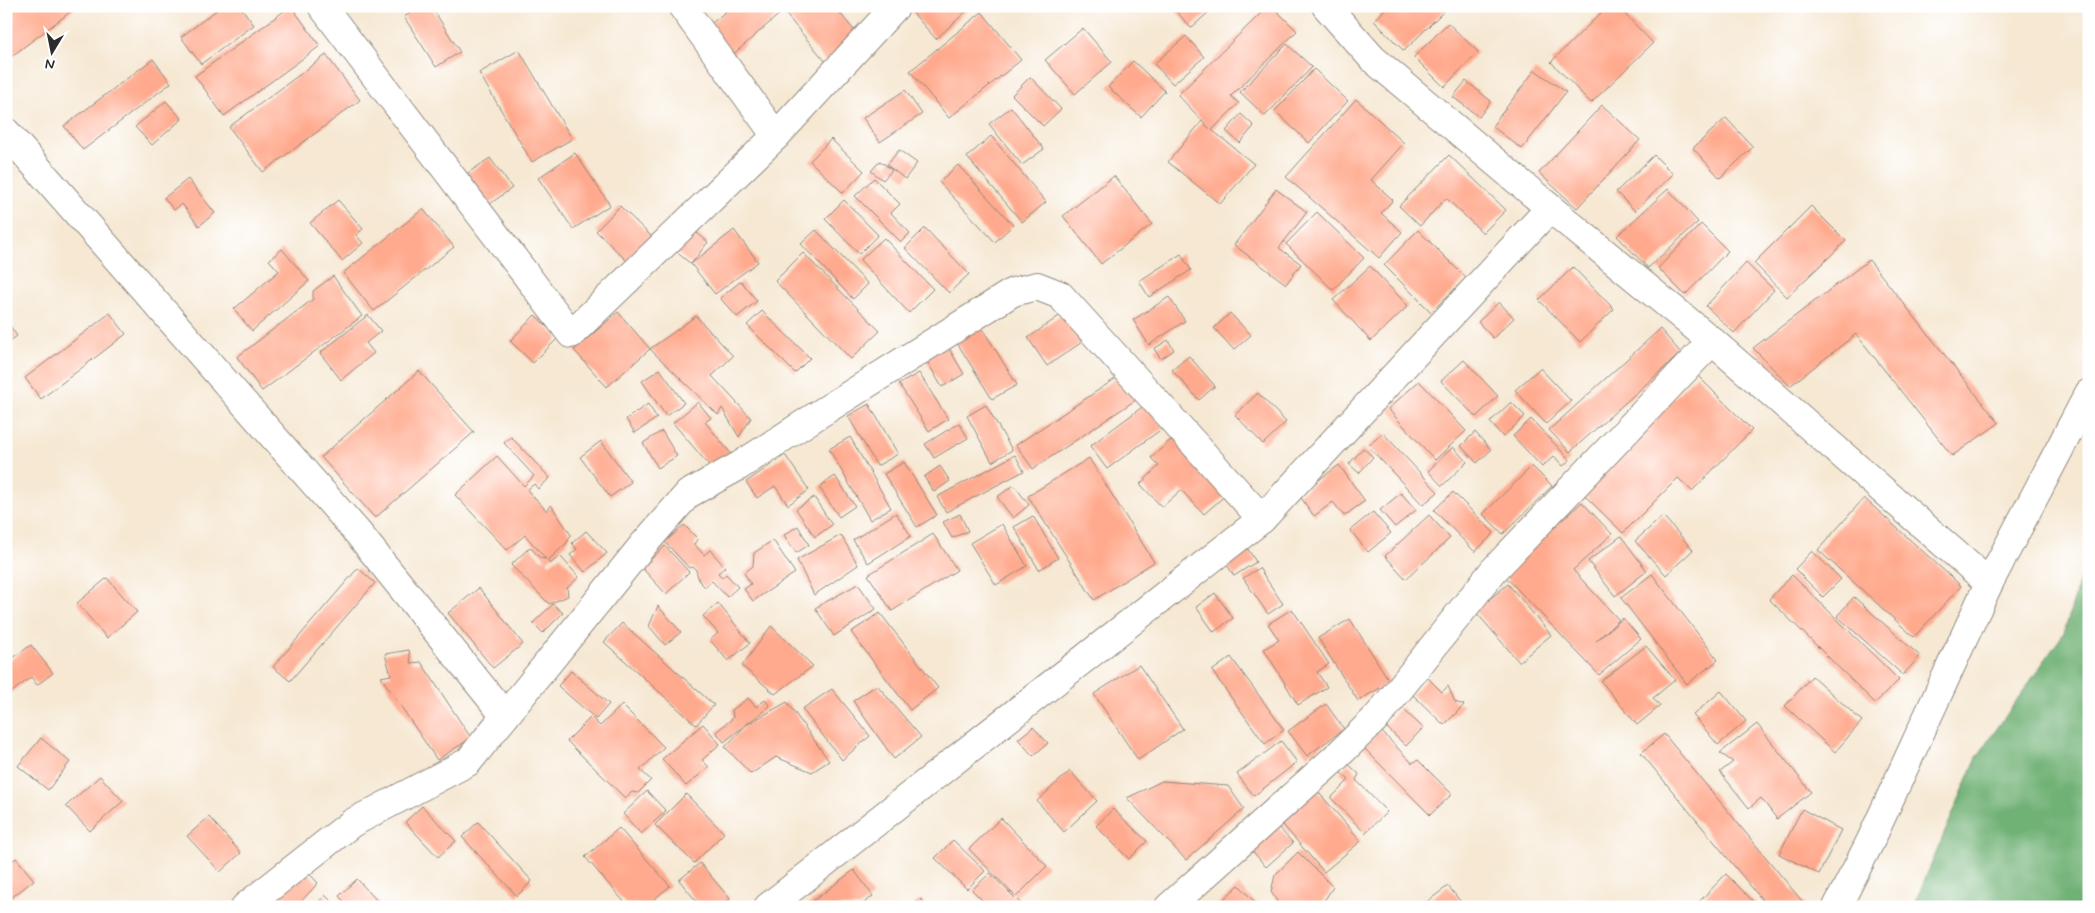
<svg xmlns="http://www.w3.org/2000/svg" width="2095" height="913" font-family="Mynerve,sans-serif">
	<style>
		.forest { fill: #70b174; stroke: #4e6e50 }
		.building { fill: #ffaa8e }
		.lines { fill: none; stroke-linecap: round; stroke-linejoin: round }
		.street-casing { stroke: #908a7f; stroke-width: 30 }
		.street { stroke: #fff; stroke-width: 28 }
	</style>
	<rect width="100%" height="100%" fill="#fff"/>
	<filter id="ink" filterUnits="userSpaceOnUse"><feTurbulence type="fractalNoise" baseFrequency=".02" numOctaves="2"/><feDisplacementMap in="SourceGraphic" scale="10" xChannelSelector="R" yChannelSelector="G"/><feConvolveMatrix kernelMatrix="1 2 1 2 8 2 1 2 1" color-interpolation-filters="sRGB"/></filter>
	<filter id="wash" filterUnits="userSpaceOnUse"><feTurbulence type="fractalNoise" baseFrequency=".0096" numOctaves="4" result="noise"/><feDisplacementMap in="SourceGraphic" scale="20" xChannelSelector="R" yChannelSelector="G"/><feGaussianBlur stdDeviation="1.12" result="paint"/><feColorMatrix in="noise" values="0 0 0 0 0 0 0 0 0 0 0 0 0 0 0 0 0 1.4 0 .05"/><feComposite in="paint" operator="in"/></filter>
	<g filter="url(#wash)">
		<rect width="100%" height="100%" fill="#f6e8d3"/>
		<!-- forest -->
		<path class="forest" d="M2089,549V907H1913L1977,757L2064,633Z"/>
		<g id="blocks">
			<!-- building -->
			<g class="building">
				<path d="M6,6H78L12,56L6,49Z"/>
				<path d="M222,6H240L254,25L201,64L181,37Z"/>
				<path d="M291,6L320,46L224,116L195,76Z"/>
				<path d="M422,6H431L460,52L436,67L404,17Z"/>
				<path d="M732,6H834L858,35L826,62L783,11L729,58L704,30Z"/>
				<path d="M919,6H970L971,7L936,39L912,12Z"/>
				<path d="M1179,6H1208L1211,10L1191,28L1175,10Z"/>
				<path d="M1268,6H1272L1297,31L1231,96L1239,103L1212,130L1254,164L1220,204L1168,162L1202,121L1210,129L1178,95Z"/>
				<path d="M1388,6H1449L1404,51L1374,21Z"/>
				<path d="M1608,6H1617L1653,43L1591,103L1551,62Z"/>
				<path d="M982,12L1021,60L949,118L910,71Z"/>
				<path d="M1448,23L1478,52L1444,87L1414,57Z"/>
				<path d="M1083,28L1112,62L1075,94L1045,60Z"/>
				<path d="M1186,36L1204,57L1173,84L1154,64Z"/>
				<path d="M1287,44L1312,67L1265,116L1240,92Z"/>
				<path d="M519,50L572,139L532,162L479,73Z"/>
				<path d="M326,55L360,100L263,172L229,127Z"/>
				<path d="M153,59L171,83L83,150L64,126Z"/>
				<path d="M1133,61L1165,91L1141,117L1108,87Z"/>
				<path d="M1314,69L1348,101L1309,143L1275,111Z"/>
				<path d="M1535,70L1566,92L1522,149L1492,126Z"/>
				<path d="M1030,77L1061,109L1043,126L1012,95Z"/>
				<path d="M1466,81L1491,101L1479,117L1453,97Z"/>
				<path d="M905,90L922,114L880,142L863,118Z"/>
				<path d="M1356,99L1404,143L1371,180L1393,200L1381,213L1402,232L1379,258L1286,177Z"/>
				<path d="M166,101L182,119L152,145L135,127Z"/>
				<path d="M1602,105L1640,140L1577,208L1539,173Z"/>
				<path d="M1011,107L1044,149L1022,165L989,124Z"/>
				<path d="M1241,114L1254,126L1240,143L1226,131Z"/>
				<path d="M1726,118L1753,147L1720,178L1693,148Z"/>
				<path d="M991,136L1046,202L1022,222L967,157Z"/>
				<path d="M831,139L864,171L843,193L810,161Z"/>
				<path d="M899,150L917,163L905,179L887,165Z"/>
				<path d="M575,153L610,205L573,229L538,178Z"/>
				<path d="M1449,155L1506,210L1483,233L1446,198L1420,226L1399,206Z"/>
				<path d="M1654,155L1673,174L1635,211L1616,192Z"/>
				<path d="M490,158L512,188L487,206L465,175Z"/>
				<path d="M880,161L892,170L883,180L871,171Z"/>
				<path d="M958,165L1013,225L995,242L939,182Z"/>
				<path d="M1114,176L1152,224L1101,264L1063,216Z"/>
				<path d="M874,178L900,204L891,213L910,233L901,242L855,196Z"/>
				<path d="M188,179L215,213L199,226L182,204L174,210L164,198Z"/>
				<path d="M1276,189L1307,212L1279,248L1301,264L1286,284L1234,245Z"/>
				<path d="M1668,189L1698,222L1648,268L1617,236Z"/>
				<path d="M338,200L363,229L356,235L363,243L342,261L310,223Z"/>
				<path d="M844,200L878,235L859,254L825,219Z"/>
				<path d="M620,206L652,237L628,262L596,231Z"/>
				<path d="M1811,206L1846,241L1787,297L1754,263Z"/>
				<path d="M423,209L454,247L374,311L343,273Z"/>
				<path d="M1317,212L1364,258L1333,290L1286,244Z"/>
				<path d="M1701,224L1728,251L1685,295L1658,268Z"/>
				<path d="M691,228L708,242L691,264L674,250Z"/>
				<path d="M925,228L969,274L949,293L905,248Z"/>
				<path d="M734,230L758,262L715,294L691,264Z"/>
				<path d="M816,230L868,284L853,299L801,244Z"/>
				<path d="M1418,230L1466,278L1431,312L1384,265Z"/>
				<path d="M884,238L933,289L909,313L860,260Z"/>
				<path d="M282,249L309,281L252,331L234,309L279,271L269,260Z"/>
				<path d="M803,253L880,331L851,359L775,281Z"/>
				<path d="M1181,254L1191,270L1149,297L1139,281Z"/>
				<path d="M1869,260L1999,423L1952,456L1856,334L1790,386L1753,348Z"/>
				<path d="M1746,263L1774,290L1734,333L1706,306Z"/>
				<path d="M1370,266L1408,306L1371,341L1333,300Z"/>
				<path d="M1573,267L1614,309L1580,342L1539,300Z"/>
				<path d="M333,276L362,316L262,391L237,357L313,299V291Z"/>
				<path d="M741,281L757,301L737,317L720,298Z"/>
				<path d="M1169,297L1185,321L1149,345L1133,320Z"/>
				<path d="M1499,302L1514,318L1493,338L1478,322Z"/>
				<path d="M762,311L810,358L795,373L747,325Z"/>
				<path d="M618,312L650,349L607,387L574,350Z"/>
				<path d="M110,313L126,334L41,399L25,378Z"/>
				<path d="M1230,313L1251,335L1234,350L1214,328Z"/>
				<path d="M1062,314L1082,342L1047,366L1028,338Z"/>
				<path d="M368,315L381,331L366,343L374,353L341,380L320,353Z"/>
				<path d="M535,315L558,338L533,363L510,341Z"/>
				<path d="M696,316L733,356L712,376L751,418L739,437L722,408L718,415L650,349Z"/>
				<path d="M6,320L17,336L6,344Z"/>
				<path d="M979,323L1017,385L992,399L954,338Z"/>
				<path d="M1660,329L1681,353L1570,452L1549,430Z"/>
				<path d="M1168,340L1174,350L1161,359L1154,349Z"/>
				<path d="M947,345L964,374L942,387L925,358Z"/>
				<path d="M1189,356L1215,386L1199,400L1172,370Z"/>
				<path d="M1464,360L1498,396L1476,417L1441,381Z"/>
				<path d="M1540,368L1571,401L1546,424L1515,390Z"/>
				<path d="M660,369L684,403L666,416L642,381Z"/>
				<path d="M419,371L474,432L375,518L321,457Z"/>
				<path d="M919,373L948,419L929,431L899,384Z"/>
				<path d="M1124,373L1140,397L1033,469L1016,445Z"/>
				<path d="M1697,375L1752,430L1692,491L1678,478L1623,533L1581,492Z"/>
				<path d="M1419,381L1466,431L1435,460L1388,409Z"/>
				<path d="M1258,393L1286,422L1263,444L1235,415Z"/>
				<path d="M698,402L711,418L705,422L733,456L714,471L673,423Z"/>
				<path d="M1511,402L1525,416L1503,437L1490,422Z"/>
				<path d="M648,404L657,418L635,433L626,419Z"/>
				<path d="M869,404L898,454L877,466L848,416Z"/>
				<path d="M1146,404L1163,428L1107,469L1090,446Z"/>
				<path d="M986,405L1012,450L992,462L967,416Z"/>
				<path d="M1531,419L1570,460L1563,466L1554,456L1542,467L1513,436Z"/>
				<path d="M959,423L968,438L934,458L925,444Z"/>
				<path d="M662,431L677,456L658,468L643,443Z"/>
				<path d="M1475,432L1491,450L1477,463L1461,446Z"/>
				<path d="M1383,433L1438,492L1423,505L1368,446Z"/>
				<path d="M1175,436L1228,493L1204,514L1181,490L1162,507L1140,484L1159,466L1151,458Z"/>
				<path d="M511,437L550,478L538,489L534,484L527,490L547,511L551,505L571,535L566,544L547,561L550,564L560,556L579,577L567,588L568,596L549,604L511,565L530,547L540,558L546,559L525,535L507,550L455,495L497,456L524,486L534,476L504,443Z"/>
				<path d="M850,437L891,508L870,520L829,449Z"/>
				<path d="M601,441L631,482L610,497L580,457Z"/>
				<path d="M1453,447L1467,462L1442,486L1428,471Z"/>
				<path d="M1363,448L1373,457L1359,473L1349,464Z"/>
				<path d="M785,455L809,490L788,505L775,486L757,498L746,482Z"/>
				<path d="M1015,455L1024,471L946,512L937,497Z"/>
				<path d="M1089,458L1154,562L1094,600L1028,496Z"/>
				<path d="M904,462L937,515L917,527L884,474Z"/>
				<path d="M1339,465L1365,501L1344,516L1333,502L1314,516L1299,495Z"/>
				<path d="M940,466L950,481L934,492L924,477Z"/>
				<path d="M1532,466L1552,486L1503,534L1483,514Z"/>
				<path d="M835,476L855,506L839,517L819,487Z"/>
				<path d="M1014,485L1029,505L1013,518L997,497Z"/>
				<path d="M1453,492L1494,533L1475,552L1434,510Z"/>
				<path d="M1401,493L1416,510L1395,527L1380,510Z"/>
				<path d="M814,497L832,525L815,537L796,509Z"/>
				<path d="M1864,498L1961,586L1914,637L1818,550Z"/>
				<path d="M1582,502L1612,534L1573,570L1619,620L1596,641L1623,618L1641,639L1599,675L1503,574Z"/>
				<path d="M1373,512L1391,533L1368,552L1350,530Z"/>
				<path d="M896,513L911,536L868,563L853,540Z"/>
				<path d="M960,514L968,531L952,538L943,522Z"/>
				<path d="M1429,515L1450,538L1406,579L1385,556Z"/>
				<path d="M1033,516L1058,558L1039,570L1014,527Z"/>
				<path d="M1663,516L1693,550L1666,575L1635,541Z"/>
				<path d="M1002,524L1027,566L996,585L970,543Z"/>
				<path d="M684,525L698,539L694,544L704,555L710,550L725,567L718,573L722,578L726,574L738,587L727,597L712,581L705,587L699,581L696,570L693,567L689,568L665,542Z"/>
				<path d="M798,526L809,545L796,553L784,535Z"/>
				<path d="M586,531L607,553L585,572L570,555L577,549L572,543Z"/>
				<path d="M933,534L957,570L892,611L868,575Z"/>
				<path d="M841,535L858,565L814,595L797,560Z"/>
				<path d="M1621,536L1647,571L1615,596L1588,561Z"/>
				<path d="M773,540L795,573L753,601L744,589L751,584L744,573L753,566L754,553Z"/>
				<path d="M665,546L689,572L666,594L642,568Z"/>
				<path d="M1246,546L1256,562L1234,576L1224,560Z"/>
				<path d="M1812,551L1841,579L1823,597L1795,569Z"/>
				<path d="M358,568L375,583L290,681L273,667Z"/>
				<path d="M1259,568L1283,604L1268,614L1243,578Z"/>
				<path d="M1652,574L1718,660L1687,684L1621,598Z"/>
				<path d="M1792,575L1899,680L1875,703L1769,599Z"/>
				<path d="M107,578L137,612L107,638L77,603Z"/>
				<path d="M858,584L876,609L834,636L815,608Z"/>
				<path d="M1508,584L1551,635L1519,662L1475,611Z"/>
				<path d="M479,588L523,644L493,668L448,613Z"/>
				<path d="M1215,593L1233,618L1214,632L1196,607Z"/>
				<path d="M1854,597L1920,656L1903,675L1837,616Z"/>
				<path d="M718,603L750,643L728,661L710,640L718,633L703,616Z"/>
				<path d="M553,604L563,613L543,633L533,623Z"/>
				<path d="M658,606L681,632L665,645L649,626Z"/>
				<path d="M1292,609L1329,664L1317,672L1327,687L1298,705L1264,649L1279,640L1268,624Z"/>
				<path d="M880,613L938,688L910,710L851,632Z"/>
				<path d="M1350,619L1390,682L1358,701L1318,638Z"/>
				<path d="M622,623L714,705L696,725L604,642Z"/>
				<path d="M771,626L813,666L775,694L742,666Z"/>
				<path d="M31,645L53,673L37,685L31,677L8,695L6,663Z"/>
				<path d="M1646,646L1675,680L1653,698L1660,706L1637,725L1601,681Z"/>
				<path d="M409,650L411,663L421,662L471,738L437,760L381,677L391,675L385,654Z"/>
				<path d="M1231,657L1284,730L1265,744L1212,671Z"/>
				<path d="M1139,665L1183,729L1138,760L1094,694Z"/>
				<path d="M571,671L609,704L596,719L558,686Z"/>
				<path d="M1812,676L1862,721L1835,752L1785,706Z"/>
				<path d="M1428,678L1442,692L1448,686L1455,702L1464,705L1444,725L1412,694Z"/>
				<path d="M877,685L921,737L894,759L853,701Z"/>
				<path d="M832,689L870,736L842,760L802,709Z"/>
				<path d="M1721,691L1746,721L1718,745L1693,715Z"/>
				<path d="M748,698L756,707L765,700L770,706L724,742L716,732L733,718L732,710Z"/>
				<path d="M787,702L829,761L812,772L776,757L751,774L725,747L746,725Z"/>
				<path d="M1326,704L1344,729L1307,756L1288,731Z"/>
				<path d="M622,705L664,747L640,770L651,780L638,793L632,792L625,798L567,741L591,717L600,726Z"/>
				<path d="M1401,707L1423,728L1406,746L1384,725Z"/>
				<path d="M703,724L720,744L702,760L709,767L686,786L662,759Z"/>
				<path d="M1757,724L1811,792L1777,819L1761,798L1749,808L1720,772L1733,762L1720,753Z"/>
				<path d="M1033,727L1048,743L1033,756L1018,739Z"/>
				<path d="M1380,730L1412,763L1418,760L1452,794L1430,815L1363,747Z"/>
				<path d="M1664,734L1807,907H1768L1641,753Z"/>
				<path d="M41,738L70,762L48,790L18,766Z"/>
				<path d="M1281,741L1297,762L1254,796L1237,774Z"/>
				<path d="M1348,764L1359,774L1356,780L1387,812L1365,833L1331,798L1349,780L1340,772Z"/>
				<path d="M1070,771L1097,801L1064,832L1037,801Z"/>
				<path d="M100,776L123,801L90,831L66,806Z"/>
				<path d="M1162,781L1228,786L1244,809L1186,860L1127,798Z"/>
				<path d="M1313,786L1361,841L1324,872L1277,818Z"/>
				<path d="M647,791L666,811L641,834L623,814Z"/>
				<path d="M686,794L724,833L694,863L655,825Z"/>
				<path d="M422,806L456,841L438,857L405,822Z"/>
				<path d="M1113,809L1147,841L1129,859L1096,826Z"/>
				<path d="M1802,809L1841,830L1819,874L1779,854Z"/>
				<path d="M209,817L241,853L220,872L187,836Z"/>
				<path d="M1001,818L1047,866L1016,897L969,849Z"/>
				<path d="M478,822L532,881L517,896L462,837Z"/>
				<path d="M1275,824L1293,843L1266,867L1249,847Z"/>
				<path d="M619,828L670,886L645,907H637L634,903L627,905L585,857Z"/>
				<path d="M953,840L985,871L967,889L935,858Z"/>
				<path d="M1298,852L1333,887L1320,907H1276L1277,901L1271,892L1275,875Z"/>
				<path d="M16,858L34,880L6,902V866Z"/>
				<path d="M700,863L730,899L720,907H701L679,880Z"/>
				<path d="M303,867L318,883L296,907H266Z"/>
				<path d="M854,870L873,896L859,907H805Z"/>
				<path d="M990,873L1024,907H989L972,890Z"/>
				<path d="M1726,874L1759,907H1694Z"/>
				<path d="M357,879L383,907H349L339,896Z"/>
				<path d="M1239,885L1259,907H1215Z"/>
				<path d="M1448,886L1465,907H1428L1425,903Z"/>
				<path d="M325,895L337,907H314Z"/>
				<path d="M921,899L927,907H911Z"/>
			</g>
		</g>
	</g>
	<g filter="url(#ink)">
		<use href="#blocks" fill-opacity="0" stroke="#908a7f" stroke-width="1"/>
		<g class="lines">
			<!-- street casing -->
			<g class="street-casing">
				<g id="street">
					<path d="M322,6L571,334L776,136L896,6"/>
					<path d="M682,6L776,136"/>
					<path d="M1326,6L1373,59L1550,208L1712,341L1989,583"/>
					<path d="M6,132L358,533L505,716"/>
					<path d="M245,907L352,823L468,762L643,545L688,494L739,466L816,416L1013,292L1037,286L1060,295L1262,519"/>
					<path d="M768,907L1262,519L1550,208"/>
					<path d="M1169,907L1334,759L1378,716L1494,570L1712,341"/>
					<path d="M1837,907L1870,842L1989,583L2089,393"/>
				</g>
			</g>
			<!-- street -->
			<use href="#street" class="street"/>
		</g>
	</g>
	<!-- margin -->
	<rect width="2095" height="913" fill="none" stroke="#fff" stroke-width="25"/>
	<!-- north arrow -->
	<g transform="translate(52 52) rotate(190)" stroke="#ffffff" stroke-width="4" paint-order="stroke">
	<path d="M0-4L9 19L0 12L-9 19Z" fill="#2b2b2b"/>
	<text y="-8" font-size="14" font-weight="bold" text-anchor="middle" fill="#2b2b2b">N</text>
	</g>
</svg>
